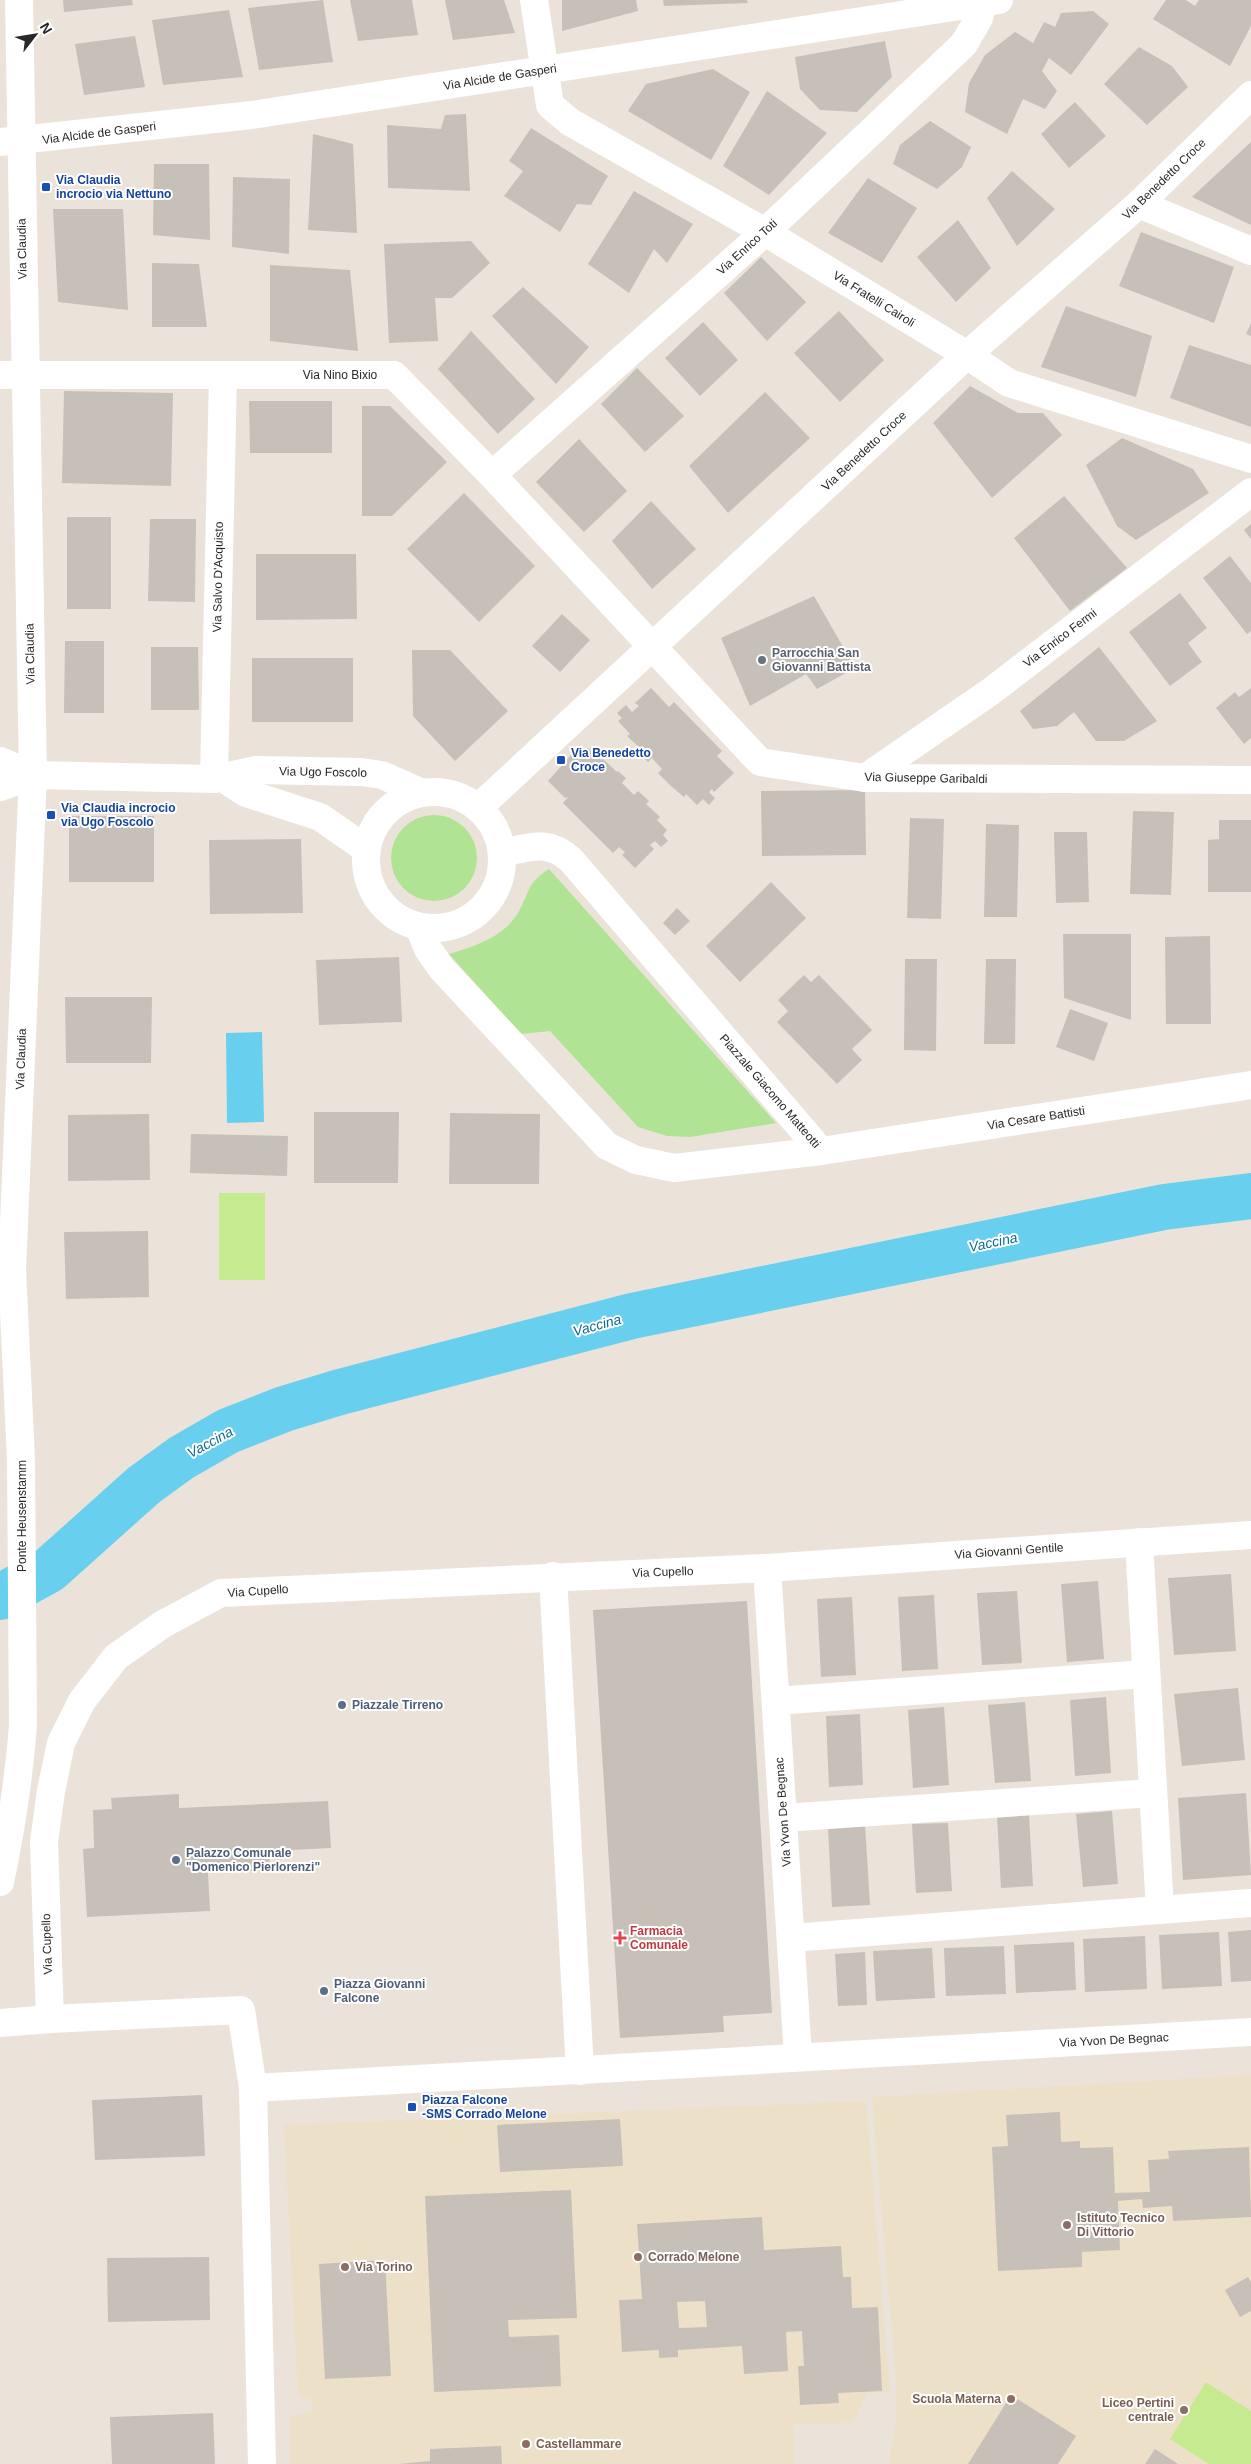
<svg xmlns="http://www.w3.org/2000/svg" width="1251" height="2464" font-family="Arial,sans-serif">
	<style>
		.education { fill: #ede0c8 }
		.green { fill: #b1e394 }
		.pitch { fill: #c6ea8f }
		.water { fill: #69cfef }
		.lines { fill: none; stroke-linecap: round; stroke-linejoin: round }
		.river { stroke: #69cfef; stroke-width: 46 }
		.building { fill: #c6c0b9; fill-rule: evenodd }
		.minor { stroke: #fff; stroke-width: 28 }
		.transit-dot { fill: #1a4fb4; stroke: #fff; stroke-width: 2 }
		.worship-dot { fill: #6b7280; stroke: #fff; stroke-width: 2 }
		.service-dot { fill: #5c6f8a; stroke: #fff; stroke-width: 2 }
		.health-dot { fill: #e0444e; stroke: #fff; stroke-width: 2 }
		.education-dot { fill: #8d6e63; stroke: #fff; stroke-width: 2 }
		.labels { text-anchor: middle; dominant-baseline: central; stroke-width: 4; stroke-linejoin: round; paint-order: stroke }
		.street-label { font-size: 12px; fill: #282828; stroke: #fff }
		.transit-label { font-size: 12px; font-weight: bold; fill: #164399; stroke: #fff; text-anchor: start }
		.worship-label { font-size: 12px; font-weight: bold; fill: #5b616d; stroke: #fff; text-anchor: start }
		.service-label { font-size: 12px; font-weight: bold; fill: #4e5e75; stroke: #fff; text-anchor: start }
		.health-label { font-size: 12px; font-weight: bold; fill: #be3a42; stroke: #fff; text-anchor: start }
		.education-label { font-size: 12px; font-weight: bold; fill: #785e54; stroke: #fff; text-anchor: start }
		.water-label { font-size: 14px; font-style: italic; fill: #0b6c98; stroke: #fff }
	</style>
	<rect width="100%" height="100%" fill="#ebe3d9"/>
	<!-- education -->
	<g class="education">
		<path d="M1251,2075V2464H889L896,2420V2378L872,2097Z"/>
		<path d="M866,2101L890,2392L867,2393L853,2423L793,2424L794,2464H290V2417L313,2411L312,2400L298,2396L284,2125Z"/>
	</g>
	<!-- green -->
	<g class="green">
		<circle cx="434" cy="858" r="43"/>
		<path d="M549,869L776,1123L690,1137L667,1136L638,1127L550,1031L521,1034L449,954C475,946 505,937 519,911C531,889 527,883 549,869Z"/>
	</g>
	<!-- pitch -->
	<g class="pitch">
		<rect x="219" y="1193" width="46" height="87"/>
		<path d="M1206,2382L1251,2411V2464H1209L1170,2439Z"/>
	</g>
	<!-- water -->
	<path class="water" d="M262,1032L264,1122L227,1123L226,1033Z"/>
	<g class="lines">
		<!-- river -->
		<path class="river" d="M0,1597L49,1570L144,1485L181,1458L228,1431L284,1409L340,1392L632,1316L1164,1207L1251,1196"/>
	</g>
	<!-- building -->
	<g class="building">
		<path d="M63,0H132L133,5L64,12Z"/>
		<path d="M323,0L333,62L259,70L248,8Z"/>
		<path d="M350,0H412L418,35L358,41Z"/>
		<path d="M445,0H504L515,33L453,40Z"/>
		<path d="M562,0H636L638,11L562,31Z"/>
		<path d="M663,0H747L748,3L664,6Z"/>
		<path d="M1166,0H1186L1195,6L1199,0H1251V26L1230,66L1153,19Z"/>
		<path d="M229,10L243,77L163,85L152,20Z"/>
		<path d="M1093,11L1109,24L1071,75L1049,58L1042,71L1057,91L1045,109L1023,99L1007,134L965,112L969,83L985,55L1015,32L1033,43L1044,22L1055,27L1061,13Z"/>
		<path d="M135,36L145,87L84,95L75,44Z"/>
		<path d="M885,41L892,77L857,112L820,110L800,89L795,57Z"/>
		<path d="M1139,47L1172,66L1188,87L1147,125L1104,84Z"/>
		<path d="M713,69L750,92L711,160L628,111L646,84Z"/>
		<path d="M767,91L827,133L769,195L723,166Z"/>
		<path d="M1075,102L1106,136L1069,168L1041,134Z"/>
		<path d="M466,114L470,191L388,188L387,125L441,129L445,115Z"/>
		<path d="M930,121L971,147L962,167L937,189L893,164L900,145Z"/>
		<path d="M531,128L608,176L591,205L577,204L560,232L504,196L523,171L509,161Z"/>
		<path d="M313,134L353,144L357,233L308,230Z"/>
		<path d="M1251,142V225L1192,197Z"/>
		<path d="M154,164H209L210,240L153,235Z"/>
		<path d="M1012,171L1055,209L1017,246L987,198Z"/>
		<path d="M233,177L290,179L289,254L232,247Z"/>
		<path d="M868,178L917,208L882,263L828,233Z"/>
		<path d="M634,191L693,224L667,263L654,249L629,293L588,264Z"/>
		<path d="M53,209H123L128,310L58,302Z"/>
		<path d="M958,220L991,268L956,302L917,257Z"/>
		<path d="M1141,232L1234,267L1214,323L1119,286Z"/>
		<path d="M471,241L490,263L452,298H435L438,341L389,343L384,244Z"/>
		<path d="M761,257L806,302L767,341L724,293Z"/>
		<path d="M152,263L199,264L207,327H152Z"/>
		<path d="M270,265L350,270L358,351L270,341Z"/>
		<path d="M523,287L589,347L556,384L492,316Z"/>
		<path d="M1066,306L1152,336L1136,397L1041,367Z"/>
		<path d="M839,311L884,360L840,402L794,353Z"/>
		<path d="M703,322L738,360L700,396L665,358Z"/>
		<path d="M1251,323V336L1246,334Z"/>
		<path d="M471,331L535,399L498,434L438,369Z"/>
		<path d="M1189,345L1251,365V427L1170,398Z"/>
		<path d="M637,368L684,416L645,452L601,404Z"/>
		<path d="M970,386L1018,413H1043L1062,435L992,498L933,423Z"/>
		<path d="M64,391L173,393L171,486L62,483Z"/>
		<path d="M765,392L810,438L728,513L689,466Z"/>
		<path d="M249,401H332V453H250Z"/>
		<path d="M362,406H390L447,462L392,516H362Z"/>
		<path d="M1122,438L1193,469L1209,493L1136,540L1117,526L1086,465Z"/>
		<path d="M579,439L627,491L584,532L536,482Z"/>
		<path d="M464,493L535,566L479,622L407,549Z"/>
		<path d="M1064,496L1127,568L1070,611L1014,538Z"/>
		<path d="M651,501L696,549L652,589L612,541Z"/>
		<rect x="67" y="517" width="44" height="92"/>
		<path d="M150,519H196L195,602L148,601Z"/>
		<path d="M1251,524V539L1244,530Z"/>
		<path d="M256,554H356L357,619L256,620Z"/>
		<path d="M1230,556L1251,583V631L1247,634L1203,578Z"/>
		<path d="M1180,593L1207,628L1188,643L1202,662L1170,686L1129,632Z"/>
		<path d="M814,596L855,668L817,689L806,674L750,706L721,638Z"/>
		<path d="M562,614L590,640L560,672L532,646Z"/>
		<path d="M65,641H104V713H64Z"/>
		<path d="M151,647H198L199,710H151Z"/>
		<path d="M1099,647L1157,721L1124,741H1096L1074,712L1057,726L1033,729L1020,711Z"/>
		<path d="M412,650H450L508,711L455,761L413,716Z"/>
		<rect x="252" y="658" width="101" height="64"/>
		<path d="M651,688L669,707L674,702L722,751L717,756L734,773L714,792L712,789L709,792L715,798L709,805L703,799L697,805L686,794L684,797L671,786L658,773L662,769L652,758L648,762L636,750L639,747L627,736L630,734L618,721L622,718L617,713L626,705L632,712L639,706L635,703Z"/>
		<path d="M1251,688V738L1244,744L1216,708L1235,692L1239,697Z"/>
		<path d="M579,746L584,752L588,748L601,760L603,759L617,772L618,771L626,778L622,783L634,795L638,791L649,801L646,804L660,817L657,820L667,830L663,835L668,841L661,847L655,841L650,845L654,849L635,868L622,855L625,852L619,847L613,853L563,803L568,797L565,798L548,781Z"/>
		<path d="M865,790L866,855L762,856L761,791Z"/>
		<path d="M1133,811L1174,812L1171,895L1130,894Z"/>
		<rect x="69" y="816" width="85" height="66"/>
		<path d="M910,818L944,819L941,919L907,918Z"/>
		<path d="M1219,820H1251V892H1208V840L1219,839Z"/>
		<path d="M986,824L1019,825L1017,917H984Z"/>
		<path d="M1054,832H1087L1089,902L1056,903Z"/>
		<path d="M301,839L303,913L210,914L209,840Z"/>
		<path d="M771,882L806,918L740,982L706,946Z"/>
		<path d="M677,908L690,921L675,935L663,923Z"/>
		<path d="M1063,934H1131V1020L1064,998Z"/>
		<path d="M1210,936L1211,1024H1166L1165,937Z"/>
		<path d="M399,957L402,1022L319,1025L316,960Z"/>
		<path d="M905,959H937L936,1051L904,1050Z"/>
		<path d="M986,959H1016L1015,1044H984Z"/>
		<path d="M804,975L811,982L819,975L872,1030L852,1049L862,1060L837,1084L777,1022L788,1011L778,1000Z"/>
		<path d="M65,997H152L151,1063H66Z"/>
		<path d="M1070,1009L1108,1023L1094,1061L1056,1047Z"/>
		<path d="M314,1112H399L398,1183H314Z"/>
		<path d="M450,1113L540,1114L539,1184H449Z"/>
		<path d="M149,1114L150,1180L68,1181V1115Z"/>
		<path d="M191,1134L288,1136L287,1176L190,1173Z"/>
		<path d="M148,1231L149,1297L66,1299L64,1232Z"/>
		<path d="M1231,1574L1236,1651L1174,1655L1168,1578Z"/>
		<path d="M1098,1581L1104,1659L1067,1662L1061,1584Z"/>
		<path d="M1017,1591L1022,1663L982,1665L977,1593Z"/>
		<path d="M934,1595L938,1669L902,1671L898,1597Z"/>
		<path d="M852,1597L856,1675L821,1677L817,1599Z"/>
		<path d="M747,1601L772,2013L723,2016L724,2032L620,2038L593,1610Z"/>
		<path d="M1238,1688L1245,1760L1182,1766L1174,1694Z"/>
		<path d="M1106,1697L1111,1773L1075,1776L1070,1700Z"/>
		<path d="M1025,1702L1031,1781L995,1783L988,1705Z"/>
		<path d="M944,1707L949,1785L913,1788L908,1710Z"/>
		<path d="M860,1714L863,1785L829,1787L826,1716Z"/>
		<path d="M1246,1793L1251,1875L1183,1880L1178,1798Z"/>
		<path d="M179,1794V1808L328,1801L331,1848L269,1851L270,1870L208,1873L210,1911L87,1917L83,1849L94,1848L93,1810L112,1809L111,1798Z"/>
		<path d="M1112,1811L1118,1884L1083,1887L1076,1814Z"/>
		<path d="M1029,1815L1033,1886L1001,1888L997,1816Z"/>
		<path d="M948,1823L952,1891L916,1893L912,1824Z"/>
		<path d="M865,1825L870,1905L832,1907L828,1827Z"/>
		<path d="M1251,1930V1981L1231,1982L1228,1932Z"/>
		<path d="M1219,1932L1222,1986L1162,1989L1159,1935Z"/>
		<path d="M1145,1936L1147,1989L1085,1992L1083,1939Z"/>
		<path d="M1074,1942L1076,1990L1016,1993L1014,1945Z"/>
		<path d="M1004,1946L1006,1994L946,1996L944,1948Z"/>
		<path d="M932,1948L935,1998L876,2001L873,1951Z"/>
		<path d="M865,1952L867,2005L838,2006L835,1954Z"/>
		<path d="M202,2095L205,2156L95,2160L92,2100Z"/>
		<path d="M1060,2112L1061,2142L1080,2141V2148L1113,2147L1115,2193L1150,2192L1148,2160L1169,2159L1168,2151L1249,2147L1251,2217L1173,2221L1172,2206L1143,2208L1142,2199L1118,2201L1120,2250L1082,2252V2267L998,2271L992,2147L1008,2146L1006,2115Z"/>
		<path d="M620,2119L623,2166L500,2172L497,2125Z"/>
		<path d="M571,2190L577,2318L508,2320L509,2337L559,2335L561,2386L434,2392L425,2196Z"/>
		<path d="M762,2217L764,2250L841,2246L843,2277H851L852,2308L878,2307L882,2391L838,2393L839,2403L800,2405L798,2366H804L802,2331L786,2332L788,2371L744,2374L742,2346L678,2350V2357L659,2358V2350L622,2352L619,2300L642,2299L637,2224ZM705,2301L707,2327L679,2328L677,2302Z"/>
		<path d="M209,2257L210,2320L108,2322L107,2258Z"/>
		<path d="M385,2260L391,2376L325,2379L319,2264Z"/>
		<path d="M1248,2277L1251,2282V2311L1240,2317L1225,2290Z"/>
		<path d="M1011,2395L1076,2436L1058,2464H968Z"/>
		<path d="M213,2413L215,2464H112L110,2417Z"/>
		<path d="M501,2446L502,2464H399L430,2461V2449Z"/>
		<path d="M1155,2449L1178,2464H1145Z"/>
	</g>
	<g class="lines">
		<!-- minor -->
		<g class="minor">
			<path d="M534,0L550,105L570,122L765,232L967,355L1009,383L1251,459"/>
			<path d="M0,142L252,115L999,0"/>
			<path d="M1139,204L1251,251"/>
			<path d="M0,375H394L492,475L760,762L865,778L1251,780"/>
			<path d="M492,475L765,232L964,44L979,18L983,3"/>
			<path d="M0,761L33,775L214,779L256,770L361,772L382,775L420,792"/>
			<path d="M223,778L246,793L320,817L366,849"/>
			<path d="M865,778L990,692L1251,492"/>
			<path d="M214,779L223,376"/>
			<path d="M0,787L33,775"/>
			<circle cx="434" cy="860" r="68"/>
			<path d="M478,808L967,355L1139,204L1251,95"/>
			<path d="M419,927L428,949L442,969L607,1146L636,1160L674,1168L821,1151L571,860C548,839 530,847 502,853"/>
			<path d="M821,1151L1251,1085"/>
			<path d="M1139,1542L1160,1910"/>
			<path d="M767,1568L798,2056"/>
			<path d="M553,1576L580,2071"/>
			<path d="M776,1701L1146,1674"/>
			<path d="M783,1818L1153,1793"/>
			<path d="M0,1882C11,1830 19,1778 23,1725L21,1460L12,1270L33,775L19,0"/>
			<path d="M791,1938L1251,1903"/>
			<path d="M50,2019L44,1842L51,1791L61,1743L82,1701L116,1657L163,1624L221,1593L767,1568L1251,1535"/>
			<path d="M0,2023L50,2019L241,2010L253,2088L262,2464"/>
			<path d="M253,2088C586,2071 918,2050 1251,2032"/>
		</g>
	</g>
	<!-- markers -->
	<g class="transit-dot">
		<rect x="41" y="182" width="10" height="10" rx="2.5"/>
		<rect x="556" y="755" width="10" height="10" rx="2.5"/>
		<rect x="46" y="810" width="10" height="10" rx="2.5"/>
		<rect x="407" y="2102" width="10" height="10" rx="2.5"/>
	</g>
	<circle class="worship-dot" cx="762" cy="660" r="5"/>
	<g class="service-dot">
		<circle cx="342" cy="1705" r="5"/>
		<circle cx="176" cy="1860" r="5"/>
		<circle cx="324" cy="1991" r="5"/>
	</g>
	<path class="health-dot" d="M617.5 1930.5h5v5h5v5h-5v5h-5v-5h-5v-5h5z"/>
	<g class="education-dot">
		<circle cx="1067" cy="2225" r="5"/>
		<circle cx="638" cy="2257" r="5"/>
		<circle cx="345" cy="2267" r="5"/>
		<circle cx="1011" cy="2399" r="5"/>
		<circle cx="1184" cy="2410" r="5"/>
		<circle cx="526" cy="2444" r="5"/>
	</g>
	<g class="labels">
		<!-- street labels -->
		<g class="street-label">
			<text transform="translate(500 77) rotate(-9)">Via Alcide de Gasperi</text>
			<text transform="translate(99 133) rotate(-7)">Via Alcide de Gasperi</text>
			<text transform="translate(1164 179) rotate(-44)">Via Benedetto Croce</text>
			<text transform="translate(747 247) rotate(-42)">Via Enrico Toti</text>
			<text transform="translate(22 249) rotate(-91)">Via Claudia</text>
			<text transform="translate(874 299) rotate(32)">Via Fratelli Cairoli</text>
			<text x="340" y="375">Via Nino Bixio</text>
			<text transform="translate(864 451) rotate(-43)">Via Benedetto Croce</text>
			<text transform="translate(218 577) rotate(-89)">Via Salvo D'Acquisto</text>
			<text transform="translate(1060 638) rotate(-37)">Via Enrico Fermi</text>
			<text transform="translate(30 654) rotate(-91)">Via Claudia</text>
			<text transform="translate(323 772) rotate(1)">Via Ugo Foscolo</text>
			<text transform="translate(926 778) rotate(1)">Via Giuseppe Garibaldi</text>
			<text transform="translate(21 1059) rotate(-88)">Via Claudia</text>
			<text transform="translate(770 1091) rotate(49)">Piazzale Giacomo Matteotti</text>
			<text transform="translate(1036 1118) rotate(-9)">Via Cesare Battisti</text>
			<text transform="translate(22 1516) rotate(-90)">Ponte Heusenstamm</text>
			<text transform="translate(1009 1551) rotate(-4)">Via Giovanni Gentile</text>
			<text transform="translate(663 1572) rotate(-2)">Via Cupello</text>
			<text transform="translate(258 1591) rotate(-4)">Via Cupello</text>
			<text transform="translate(783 1812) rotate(-94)">Via Yvon De Begnac</text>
			<text transform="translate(47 1944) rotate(-92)">Via Cupello</text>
			<text transform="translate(1114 2040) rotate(-3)">Via Yvon De Begnac</text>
		</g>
		<!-- transit labels -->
		<g class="transit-label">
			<text x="56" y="180">Via Claudia<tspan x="56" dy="14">incrocio via Nettuno</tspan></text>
			<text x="571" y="753">Via Benedetto<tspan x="571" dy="14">Croce</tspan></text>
			<text x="61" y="808">Via Claudia incrocio<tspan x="61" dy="14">via Ugo Foscolo</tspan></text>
			<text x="422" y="2100">Piazza Falcone<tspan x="422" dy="14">-SMS Corrado Melone</tspan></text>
		</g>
		<!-- worship labels -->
		<g class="worship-label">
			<text x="772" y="653">Parrocchia San<tspan x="772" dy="14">Giovanni Battista</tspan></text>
		</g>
		<!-- service labels -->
		<g class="service-label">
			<text x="352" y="1705">Piazzale Tirreno</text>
			<text x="186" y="1853">Palazzo Comunale<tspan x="186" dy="14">"Domenico Pierlorenzi"</tspan></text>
			<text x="334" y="1984">Piazza Giovanni<tspan x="334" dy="14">Falcone</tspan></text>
		</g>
		<!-- health labels -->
		<g class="health-label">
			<text x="630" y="1931">Farmacia<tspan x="630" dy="14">Comunale</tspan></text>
		</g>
		<!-- education labels -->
		<g class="education-label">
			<text x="1077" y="2218">Istituto Tecnico<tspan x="1077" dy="14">Di Vittorio</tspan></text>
			<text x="648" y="2257">Corrado Melone</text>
			<text x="355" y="2267">Via Torino</text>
			<text x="1001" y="2399" text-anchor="end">Scuola Materna</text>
			<text x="1174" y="2403" text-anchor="end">Liceo Pertini<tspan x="1174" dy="14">centrale</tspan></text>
			<text x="536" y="2444">Castellammare</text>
		</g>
		<!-- water labels -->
		<g class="water-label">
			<text transform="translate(993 1242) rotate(-12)">Vaccina</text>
			<text transform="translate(597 1325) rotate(-15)">Vaccina</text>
			<text transform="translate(210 1442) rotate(-29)">Vaccina</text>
		</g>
	</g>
	<!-- north arrow -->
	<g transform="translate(35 35) rotate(59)" stroke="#ffffff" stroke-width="4" paint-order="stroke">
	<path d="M0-4L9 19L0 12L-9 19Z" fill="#282828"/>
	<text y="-8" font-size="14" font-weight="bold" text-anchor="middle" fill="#282828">N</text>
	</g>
</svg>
